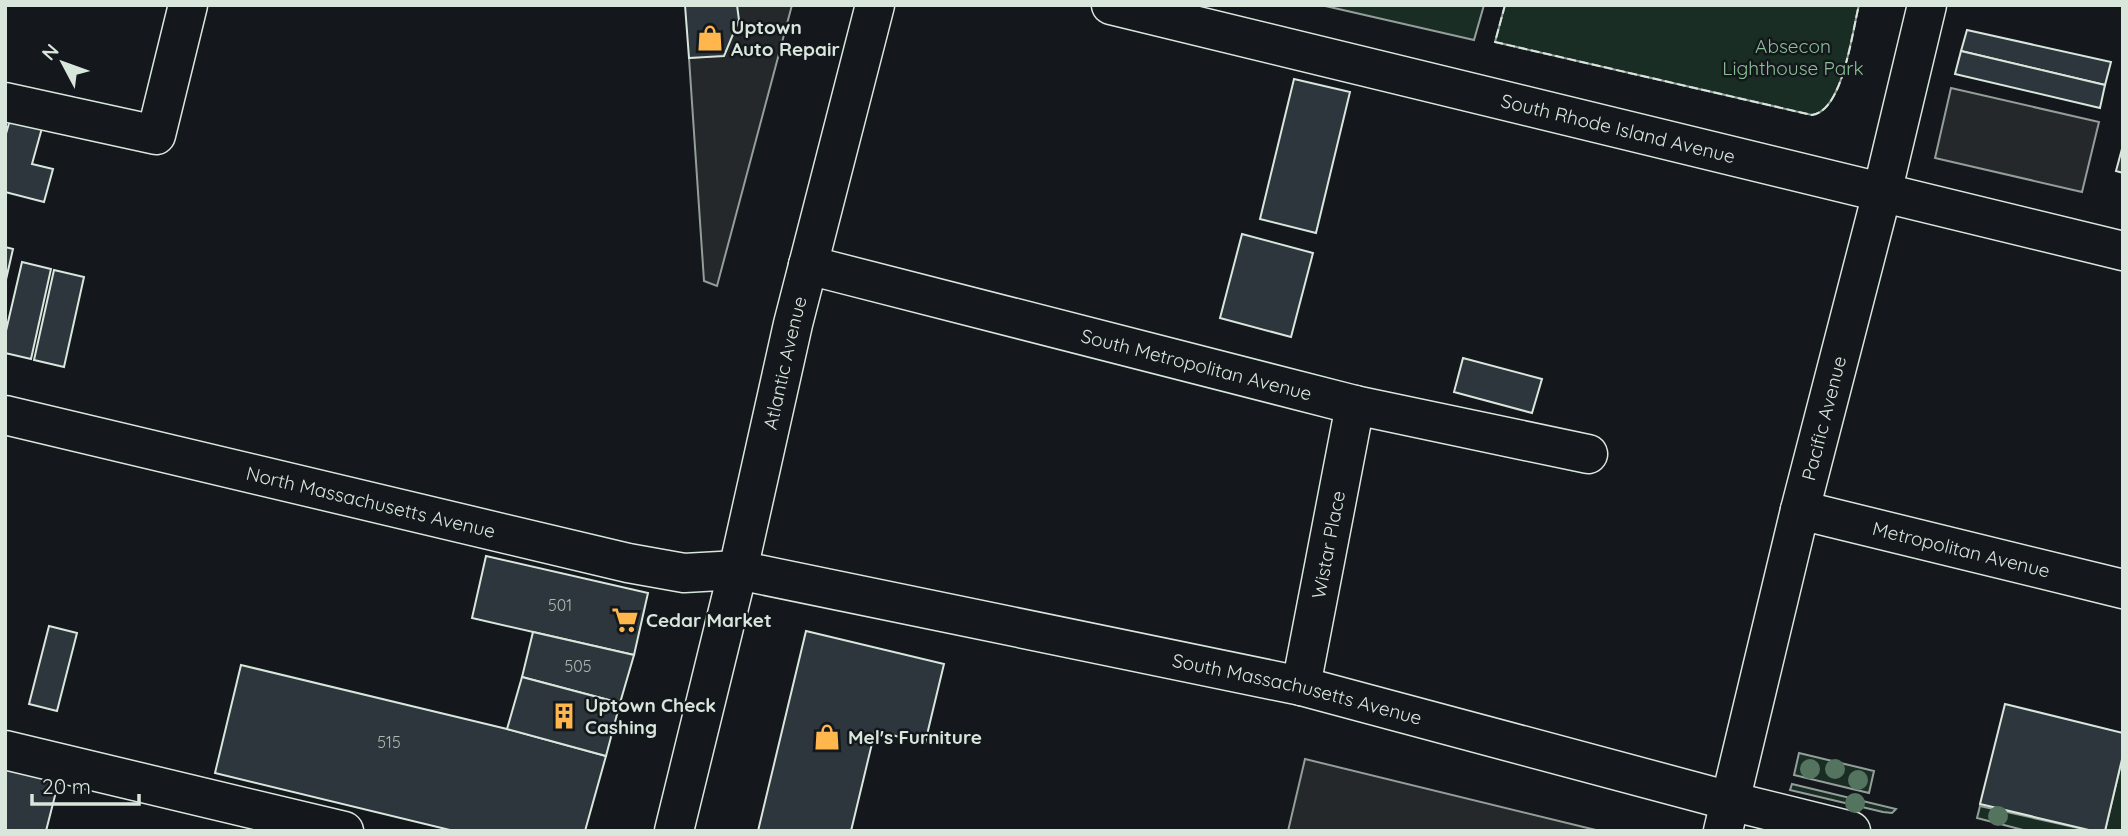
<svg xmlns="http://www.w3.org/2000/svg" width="2128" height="836" font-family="Quicksand,sans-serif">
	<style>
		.green { fill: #1a2d24; stroke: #939e99; stroke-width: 2 }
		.parking { fill: #24282b; stroke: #939e99; stroke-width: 2 }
		.building { fill: #2c363c; stroke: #d8e6dc; stroke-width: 2 }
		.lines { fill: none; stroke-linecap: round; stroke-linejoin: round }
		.minor-casing { stroke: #d8e6dc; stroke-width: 41 }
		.minor { stroke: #14181c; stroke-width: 38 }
		.fence { stroke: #d8e6dc; stroke-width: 2; stroke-dasharray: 9 3.5; stroke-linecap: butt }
		.tree { fill: #55745f }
		.labels { text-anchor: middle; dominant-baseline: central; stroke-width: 5; stroke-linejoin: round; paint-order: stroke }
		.number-label { font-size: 16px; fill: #adbab4 }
		.poi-label { font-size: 19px; font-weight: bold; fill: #d8e6dc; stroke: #14181c; text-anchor: start }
		.park-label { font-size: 19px; fill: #8ac095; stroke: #14181c }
		.street-label { font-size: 19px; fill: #d8e6dc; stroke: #14181c }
	</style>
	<rect width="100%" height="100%" fill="#14181c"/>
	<!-- green -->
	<g class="green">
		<path d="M1321,5H1484L1474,40Z"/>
		<path d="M1505,5H1859C1852,32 1843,111 1812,115L1495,42Z"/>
		<path d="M1799,753L1874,771L1869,793L1794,775Z"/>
		<path d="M2123,755V831H2105Z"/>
		<path d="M1792,784L1896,809L1892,813L1883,812L1790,790Z"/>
		<path d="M1980,806L2092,831H2027L1977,818Z"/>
	</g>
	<!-- parking -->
	<g class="parking">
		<path d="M737,5H792L717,286L704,281L689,58L724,55Z"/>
		<path d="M1951,88L2099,122L2082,192L1935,158Z"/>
		<path d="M1305,759L1600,831H1288Z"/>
	</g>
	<!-- building -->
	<g class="building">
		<path d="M685,5H737L739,20L724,56L689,58Z"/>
		<path d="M1967,30L2111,62L2105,85L1961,51Z"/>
		<path d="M1961,51L2105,85L2100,108L1955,74Z"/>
		<path d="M1294,79L1350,92L1316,233L1260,219Z"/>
		<path d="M10,120L42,128L32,164L53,169L44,202L5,192V137Z"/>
		<path d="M2123,145V173L2116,171Z"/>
		<path d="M1242,234L1313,253L1291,337L1220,318Z"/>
		<path d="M5,247L13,249L5,284Z"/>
		<path d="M22,262L51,269L31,359L5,353V335Z"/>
		<path d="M54,270L84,277L64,367L34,360Z"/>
		<path d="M1463,358L1542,379L1532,413L1454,392Z"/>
		<path d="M486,556L648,593L634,655L472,618Z"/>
		<path d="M49,626L77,633L57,711L29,704Z"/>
		<path d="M806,631L944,664L925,743L875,731L851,831H758Z"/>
		<path d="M533,632L634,655L620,703L522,677Z"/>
		<path d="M241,665L507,729L606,756L585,831H454L215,773Z"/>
		<path d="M522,677L620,703L606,756L507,729Z"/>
		<path d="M2005,704L2123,733V755L2105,831H2093L1980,804Z"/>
		<path d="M10,758L61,772L46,831H5V775Z"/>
	</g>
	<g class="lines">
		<!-- minor casing -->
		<g class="minor-casing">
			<g id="minor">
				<path id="s1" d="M1111,5L2123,251"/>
				<path d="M5,102L156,135L188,5"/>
				<path id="s2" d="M808,265L1355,405L1588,454"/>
				<path id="s3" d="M5,415L628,563L684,573L738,570L1301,686L1730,801L1851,831"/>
				<path id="s4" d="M1800,510L2123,589"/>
				<path id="s5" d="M1301,686L1355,405"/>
				<path d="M5,750L344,831"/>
				<path id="s6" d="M674,831L738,570L793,324L875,5"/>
				<path id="s7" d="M1723,831L1800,510L1882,193L1927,5"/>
			</g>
		</g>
		<!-- minor -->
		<use href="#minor" class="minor"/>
		<!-- fence -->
		<path class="fence" d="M1505,5L1495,42L1812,115C1843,111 1852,32 1859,5"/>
	</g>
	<!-- trees -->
	<g class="tree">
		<circle cx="1810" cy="769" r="10"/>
		<circle cx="1835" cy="769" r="10"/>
		<circle cx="1858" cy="780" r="10"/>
		<circle cx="1855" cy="803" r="10"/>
		<circle cx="1998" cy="816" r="10"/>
	</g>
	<!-- icons -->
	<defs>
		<g id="shop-bare" transform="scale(2.1)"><path d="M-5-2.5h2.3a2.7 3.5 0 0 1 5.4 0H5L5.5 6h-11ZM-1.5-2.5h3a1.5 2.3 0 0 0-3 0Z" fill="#ffb74d" stroke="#14181c" stroke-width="2.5" paint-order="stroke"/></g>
		<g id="supermarket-bare" transform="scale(2.1)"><path d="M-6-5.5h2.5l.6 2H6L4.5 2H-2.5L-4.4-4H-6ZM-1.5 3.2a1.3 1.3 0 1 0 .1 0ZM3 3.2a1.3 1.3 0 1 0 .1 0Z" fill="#ffb74d" stroke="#14181c" stroke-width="2.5" paint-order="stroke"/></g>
		<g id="building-bare" transform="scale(2.1)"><path d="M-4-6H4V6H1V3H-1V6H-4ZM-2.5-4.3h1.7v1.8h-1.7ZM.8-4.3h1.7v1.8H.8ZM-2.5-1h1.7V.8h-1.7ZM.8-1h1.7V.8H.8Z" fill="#ffb74d" stroke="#14181c" stroke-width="2.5" paint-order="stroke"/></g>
	</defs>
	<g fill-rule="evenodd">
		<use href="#shop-bare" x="710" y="38"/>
		<use href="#supermarket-bare" x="625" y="620"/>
		<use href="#building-bare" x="564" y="716"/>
		<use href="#shop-bare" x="827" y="737"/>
	</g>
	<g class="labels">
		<!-- number labels -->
		<g class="number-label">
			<text x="560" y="605">501</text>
			<text x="578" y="666">505</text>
			<text x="389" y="742">515</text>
		</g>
		<!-- poi labels -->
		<g class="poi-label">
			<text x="731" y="27">Uptown<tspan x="731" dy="22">Auto Repair</tspan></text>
			<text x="646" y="620">Cedar Market</text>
			<text x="585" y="705">Uptown Check<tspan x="585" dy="22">Cashing</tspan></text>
			<text x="848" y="737">Mel's Furniture</text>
		</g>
		<!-- park labels -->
		<g class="park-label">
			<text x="1793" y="46">Absecon<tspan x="1793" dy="22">Lighthouse Park</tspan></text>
		</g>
		<!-- street labels -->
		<g class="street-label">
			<text stroke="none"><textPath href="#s1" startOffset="522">South Rhode Island Avenue</textPath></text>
			<text stroke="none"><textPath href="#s6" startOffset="481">Atlantic Avenue</textPath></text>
			<text stroke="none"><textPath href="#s2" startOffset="401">South Metropolitan Avenue</textPath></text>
			<text stroke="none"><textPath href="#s7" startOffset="425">Pacific Avenue</textPath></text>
			<text stroke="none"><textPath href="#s3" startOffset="376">North Massachusetts Avenue</textPath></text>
			<text stroke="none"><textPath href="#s5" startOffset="144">Wistar Place</textPath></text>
			<text stroke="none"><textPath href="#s4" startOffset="166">Metropolitan Avenue</textPath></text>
			<text stroke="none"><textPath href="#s3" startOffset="1323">South Massachusetts Avenue</textPath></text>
		</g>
	</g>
	<!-- border -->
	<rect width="2128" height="836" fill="none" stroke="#d8e6dc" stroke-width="14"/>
	<!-- north arrow -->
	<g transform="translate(63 63) rotate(311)" stroke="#14181c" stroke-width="5" paint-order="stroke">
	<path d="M0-5L12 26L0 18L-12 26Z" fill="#d8e6dc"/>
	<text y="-10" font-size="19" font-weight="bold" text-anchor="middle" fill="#d8e6dc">N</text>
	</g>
	<!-- scale -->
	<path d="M32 794v10h107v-10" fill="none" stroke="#d8e6dc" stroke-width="3.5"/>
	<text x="42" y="794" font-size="21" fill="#d8e6dc" stroke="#14181c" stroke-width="5" paint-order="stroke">20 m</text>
</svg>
